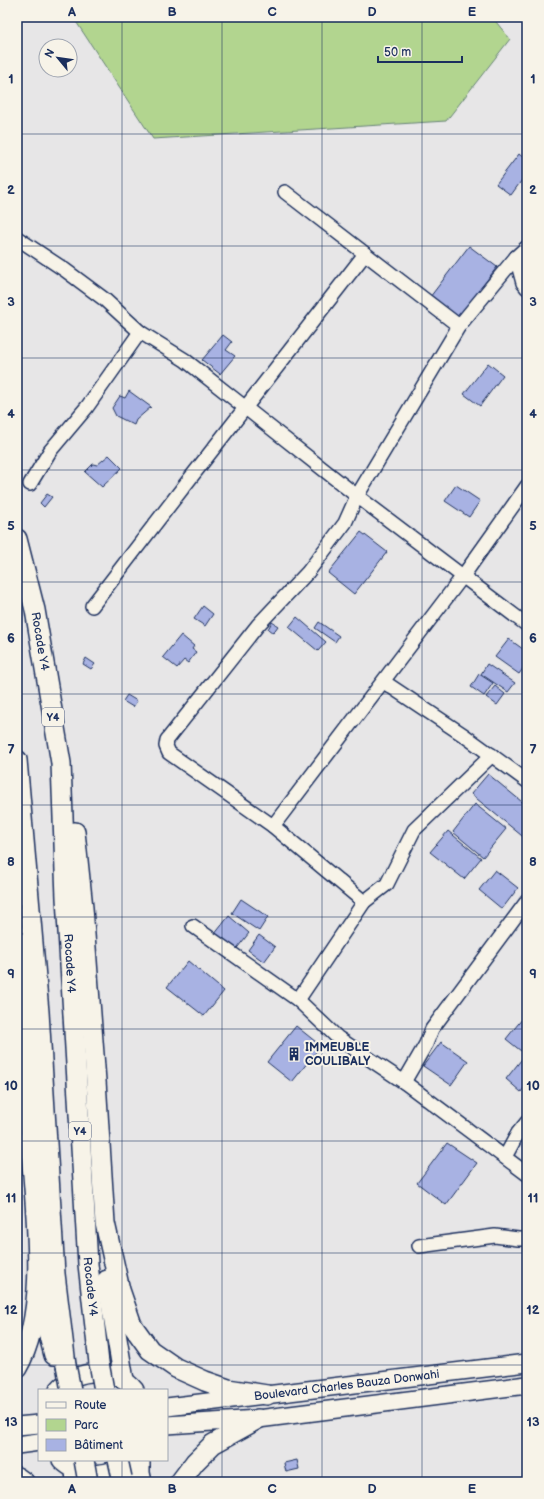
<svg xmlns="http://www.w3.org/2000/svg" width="544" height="1499" font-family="'Balsamiq Sans',sans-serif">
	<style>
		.green { fill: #b2d58f; stroke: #668276 }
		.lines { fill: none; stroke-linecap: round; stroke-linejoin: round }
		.stream { stroke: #5e96b1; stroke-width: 3.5 }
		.building { fill: #a8b2e3; stroke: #1b2f5e }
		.minor-casing { stroke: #1b2f5e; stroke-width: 16 }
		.major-casing { stroke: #1b2f5e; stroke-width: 20 }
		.highway-casing { stroke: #1b2f5e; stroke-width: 22 }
		.minor { stroke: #f7f3e8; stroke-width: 13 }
		.major { stroke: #f7f3e8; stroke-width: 17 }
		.highway { stroke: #f7f3e8; stroke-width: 19 }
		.highway-bridge-casing { stroke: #1b2f5e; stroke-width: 22; stroke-linecap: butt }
		.highway-bridge { stroke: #f7f3e8; stroke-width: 19 }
		.grid { fill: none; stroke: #1b2f5e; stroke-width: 1; stroke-opacity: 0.55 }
		.labels { text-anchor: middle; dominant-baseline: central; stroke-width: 4; stroke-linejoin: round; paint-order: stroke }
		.shield { fill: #f7f3e8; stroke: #5d6a87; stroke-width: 1 }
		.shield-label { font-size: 11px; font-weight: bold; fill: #1b2f5e }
		.street-label { font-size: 12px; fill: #1b2f5e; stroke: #f7f3e8 }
		.poi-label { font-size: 12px; font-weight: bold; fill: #1b2f5e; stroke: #f7f3e8; text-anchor: start }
		.neatline { fill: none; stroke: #1b2f5e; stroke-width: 1.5 }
		.grid-label { font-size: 13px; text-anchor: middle; font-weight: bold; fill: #1b2f5e }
	</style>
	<rect width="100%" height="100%" fill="#e7e6e7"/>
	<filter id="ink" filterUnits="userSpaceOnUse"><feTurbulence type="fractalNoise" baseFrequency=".025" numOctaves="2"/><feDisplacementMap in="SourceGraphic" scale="8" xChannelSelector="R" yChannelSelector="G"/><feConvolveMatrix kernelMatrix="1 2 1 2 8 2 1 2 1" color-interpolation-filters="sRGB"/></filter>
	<g filter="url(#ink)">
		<!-- green -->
		<path class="green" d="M73,17H492L510,39L446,121L153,139Z"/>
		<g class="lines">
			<!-- stream -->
			<path class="stream" d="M125,17H126"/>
		</g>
		<!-- building -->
		<g class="building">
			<path d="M519,154L527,161V173L511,195L496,184Z"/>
			<path d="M469,246L497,267L458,318L430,297Z"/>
			<path d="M223,335L232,342L226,350L235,356L220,374L202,360Z"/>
			<path d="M488,363L503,375L480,406L464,394Z"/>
			<path d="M129,391L151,407L136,420L134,425L116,416L112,408L120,396L125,398Z"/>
			<path d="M109,455L122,468L102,487L85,472L93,464L97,465Z"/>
			<path d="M456,485L480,501L469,517L445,501Z"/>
			<path d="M47,494L52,497L44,507L40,503Z"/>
			<path d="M361,532L387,552L354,594L328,573Z"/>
			<path d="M203,606L213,614L205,626L194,619Z"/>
			<path d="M297,617L326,642L318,651L289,627Z"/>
			<path d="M272,622L278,626L273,633L268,629Z"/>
			<path d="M319,622L339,636L335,642L315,628Z"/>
			<path d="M181,635L194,646L192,649L196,652L188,663L184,660L177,668L163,657Z"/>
			<path d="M509,639L527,652V663L519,674L495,657Z"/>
			<path d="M86,658L95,664L91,669L83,664Z"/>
			<path d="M487,664L515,683L508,692L481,674Z"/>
			<path d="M479,674L493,683L484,696L471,687Z"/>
			<path d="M495,686L505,694L497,705L486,697Z"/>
			<path d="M127,695L137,701L133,707L123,701Z"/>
			<path d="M488,774L527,806V840L471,794Z"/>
			<path d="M475,804L506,829L483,857L453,832Z"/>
			<path d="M448,831L481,858L464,879L430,852Z"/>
			<path d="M495,870L518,888L502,909L479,890Z"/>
			<path d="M241,899L268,917L259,931L232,913Z"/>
			<path d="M229,916L249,933L234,952L214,935Z"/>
			<path d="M259,935L275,947L264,962L248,950Z"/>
			<path d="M188,961L224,991L204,1016L167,987Z"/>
			<path d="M527,1013V1043L521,1051L506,1039Z"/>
			<path d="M296,1026L321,1046L292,1082L267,1062Z"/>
			<path d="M441,1042L468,1061L451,1085L423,1066Z"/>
			<path d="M525,1055L527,1057V1084L521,1092L506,1079Z"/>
			<path d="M447,1143L477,1163L446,1205L417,1183Z"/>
			<path d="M297,1460L299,1469L286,1472L284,1463Z"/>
			<path d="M327,1478L328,1482H310Z"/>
		</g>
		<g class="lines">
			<!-- minor casing -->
			<g class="minor-casing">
				<g id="minor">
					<path d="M285,192L459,326"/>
					<path d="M17,238L65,270L104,299L140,332L185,360L357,496L527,625"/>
					<path d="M527,247L516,257L459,326L357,496L345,523L308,572L258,625L167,740L166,746L169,753L273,826L463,576L527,486"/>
					<path d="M516,257L523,283L527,288"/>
					<path d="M30,484L50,451L87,407L140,332"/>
					<path d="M92,606L185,485L365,254"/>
					<path d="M384,682L465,736L527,781"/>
					<path d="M273,826L364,902"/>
					<path d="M193,926L298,1000L338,1038L404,1082L527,1174"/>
					<path d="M298,1000L364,902L387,884L414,830L492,755"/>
					<path d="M404,1082L426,1044L432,1029L527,901"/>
					<path d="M505,1157L518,1133L527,1122"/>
					<path d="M419,1246L495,1236L518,1239H527"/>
				</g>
			</g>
			<!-- major casing -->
			<g class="major-casing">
				<g id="major">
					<path d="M58,1390C76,1367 117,1367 135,1390"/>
					<path id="s1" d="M167,1407L527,1363"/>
					<path d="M167,1425L258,1419L527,1385"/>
					<path d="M17,1426L39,1424"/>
					<path d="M17,1445L39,1442"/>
					<path d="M61,1460C81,1480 112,1476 132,1460"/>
				</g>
			</g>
			<!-- highway casing -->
			<g class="highway-casing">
				<g id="highway">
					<path id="s2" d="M17,539L35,610L61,763L66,898L88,1264L99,1363"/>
					<path d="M17,760L39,1012L55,1274L66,1365"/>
					<path d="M75,832L83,908L96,1081L105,1223L120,1290L132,1325L150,1350L176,1368L205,1381L228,1389L267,1395"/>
					<path d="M107,1280L124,1380"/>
					<path d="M43,1291L49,1336L54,1355"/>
					<path d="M17,1368C50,1311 35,1213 31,1149C27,1081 22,1012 22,943"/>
					<path d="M140,1460V1473L142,1482"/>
					<path d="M75,1470L76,1482"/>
					<path d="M17,1477L24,1482"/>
					<path d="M180,1482L195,1462L213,1444L258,1419"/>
				</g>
			</g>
			<!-- minor -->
			<use href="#minor" class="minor"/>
			<!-- major -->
			<use href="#major" class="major"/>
			<!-- highway -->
			<use href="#highway" class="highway"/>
			<!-- highway-bridge casing -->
			<g class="highway-bridge-casing">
				<g id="highway-bridge">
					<path d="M99,1363L104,1390"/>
					<path d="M66,1365L71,1390"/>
					<path d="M84,1460L88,1482"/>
					<path d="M118,1460L122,1478"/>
				</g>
			</g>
			<!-- highway-bridge -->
			<use href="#highway-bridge" class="highway-bridge"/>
		</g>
	</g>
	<!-- grid -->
	<path class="grid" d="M122,17V1390M222,17V1482M322,17V1482M422,17V1482M17,134H527M17,246H527M17,358H527M17,470H527M17,582H527M17,694H527M17,805H527M17,917H527M17,1029H527M17,1141H527M17,1253H527M17,1365H527M122,1460V1482"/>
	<!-- icons -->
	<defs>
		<g id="building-bare" transform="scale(1.08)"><path d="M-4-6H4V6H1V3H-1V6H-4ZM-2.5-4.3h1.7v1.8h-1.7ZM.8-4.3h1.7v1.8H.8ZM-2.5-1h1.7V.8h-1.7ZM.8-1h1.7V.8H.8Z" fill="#1b2f5e" stroke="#f7f3e8" stroke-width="2.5" paint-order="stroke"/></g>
	</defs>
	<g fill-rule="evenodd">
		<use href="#building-bare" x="294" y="1054"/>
	</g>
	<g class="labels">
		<!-- shield labels -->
		<g class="shield">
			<rect x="42" y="708" width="22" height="18" rx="3"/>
			<rect x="69" y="1122" width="22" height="18" rx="3"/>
		</g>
		<g class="shield-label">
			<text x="53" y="717">Y4</text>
			<text x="80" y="1131">Y4</text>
		</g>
		<!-- street labels -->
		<g class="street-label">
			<text stroke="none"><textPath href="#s2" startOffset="105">Rocade Y4</textPath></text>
			<text stroke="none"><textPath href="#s2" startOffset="429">Rocade Y4</textPath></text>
			<text stroke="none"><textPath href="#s2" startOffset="753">Rocade Y4</textPath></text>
			<text stroke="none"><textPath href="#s1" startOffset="181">Boulevard Charles Bauza Donwahi</textPath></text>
		</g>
		<!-- poi labels -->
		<g class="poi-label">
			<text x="305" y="1047">IMMEUBLE<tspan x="305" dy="14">COULIBALY</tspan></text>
		</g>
	</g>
	<!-- margin -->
	<rect width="544" height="1499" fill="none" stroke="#f7f3e8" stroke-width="44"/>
	<!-- legend -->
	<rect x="38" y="1389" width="130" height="72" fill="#f7f3e8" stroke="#9fa5b1"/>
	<rect x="46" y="1402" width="20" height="6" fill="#f7f3e8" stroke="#9fa5b1"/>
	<text x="74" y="1409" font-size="12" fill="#1b2f5e">Route</text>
	<rect x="46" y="1419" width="20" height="12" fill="#b2d58f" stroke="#9fa5b1"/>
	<text x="74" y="1429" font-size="12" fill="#1b2f5e">Parc</text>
	<rect x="46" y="1439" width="20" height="12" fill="#a8b2e3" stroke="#9fa5b1"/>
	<text x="74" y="1449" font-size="12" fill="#1b2f5e">Bâtiment</text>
	<!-- north arrow -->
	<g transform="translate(58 58) rotate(299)"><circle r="19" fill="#f7f3e8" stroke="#9fa5b1"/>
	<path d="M0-3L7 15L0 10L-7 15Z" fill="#1b2f5e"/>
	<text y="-6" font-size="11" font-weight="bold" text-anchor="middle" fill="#1b2f5e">N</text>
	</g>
	<!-- scale -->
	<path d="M378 56v6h84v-6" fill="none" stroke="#1b2f5e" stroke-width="2"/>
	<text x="384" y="56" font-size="12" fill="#1b2f5e" stroke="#f7f3e8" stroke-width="3" paint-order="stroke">50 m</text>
	<rect x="22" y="22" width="500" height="1455" class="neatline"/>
	<g class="grid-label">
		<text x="72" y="16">A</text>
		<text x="172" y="16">B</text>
		<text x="272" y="16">C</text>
		<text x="372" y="16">D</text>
		<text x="472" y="16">E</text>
		<text x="11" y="83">1</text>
		<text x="533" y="83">1</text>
		<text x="11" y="194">2</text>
		<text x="533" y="194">2</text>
		<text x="11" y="306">3</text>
		<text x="533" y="306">3</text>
		<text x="11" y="418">4</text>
		<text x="533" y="418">4</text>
		<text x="11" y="530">5</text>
		<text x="533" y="530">5</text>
		<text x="11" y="642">6</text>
		<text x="533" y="642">6</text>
		<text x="11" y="754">7</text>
		<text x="533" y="754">7</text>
		<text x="11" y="866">8</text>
		<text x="533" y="866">8</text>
		<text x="11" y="978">9</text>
		<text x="533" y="978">9</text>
		<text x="11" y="1090">10</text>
		<text x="533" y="1090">10</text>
		<text x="11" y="1202">11</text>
		<text x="533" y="1202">11</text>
		<text x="11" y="1314">12</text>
		<text x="533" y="1314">12</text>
		<text x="11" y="1426">13</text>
		<text x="533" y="1426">13</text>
		<text x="72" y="1493">A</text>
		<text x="172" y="1493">B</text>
		<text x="272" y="1493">C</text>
		<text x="372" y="1493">D</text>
		<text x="472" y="1493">E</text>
	</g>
</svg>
